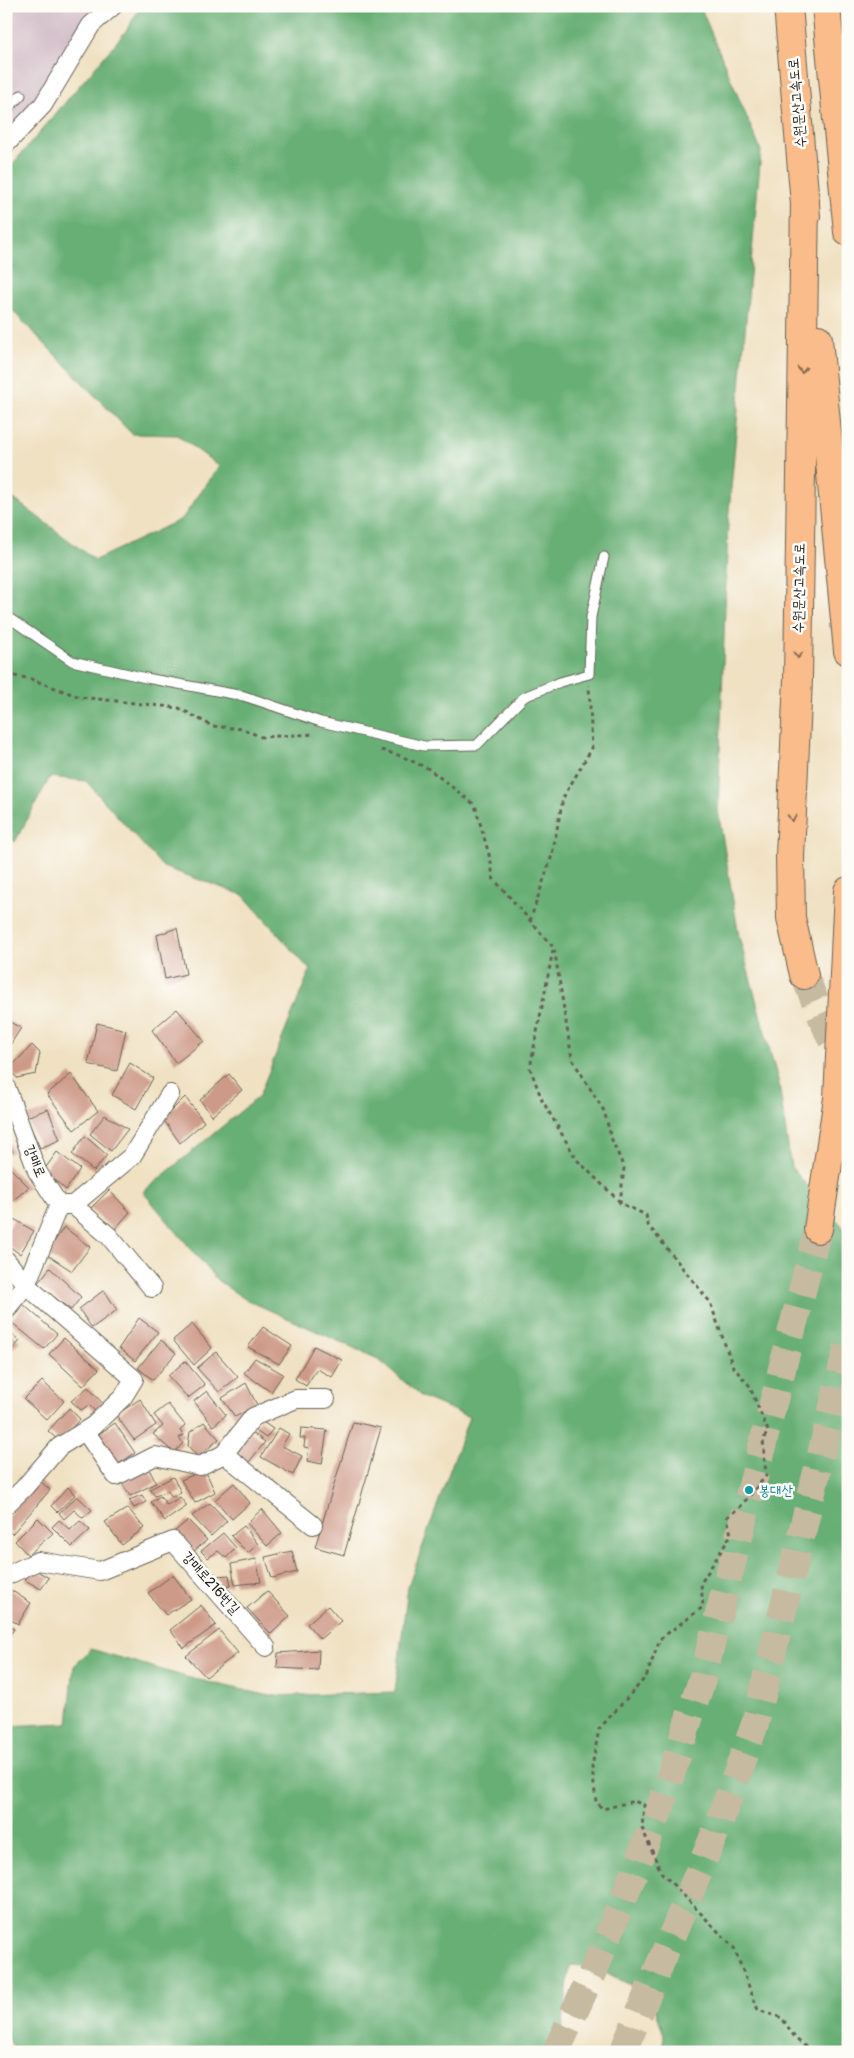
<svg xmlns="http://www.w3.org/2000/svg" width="854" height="2058" font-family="Pangolin,'Poor Story',sans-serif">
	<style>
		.industrial { fill: #d2bdc8 }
		.forest { fill: #68af74; stroke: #426648 }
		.building { fill: #ce9a88 }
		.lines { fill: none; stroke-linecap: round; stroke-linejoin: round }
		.highway-tunnel { stroke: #c6baa1; stroke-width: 28; stroke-dasharray: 28 14; stroke-linecap: butt }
		.lane-casing { stroke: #666156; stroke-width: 11 }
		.street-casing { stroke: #666156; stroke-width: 20 }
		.highway-casing { stroke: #666156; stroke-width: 30 }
		.path { stroke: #666156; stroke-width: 3; stroke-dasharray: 4 4; stroke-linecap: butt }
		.lane { stroke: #fff; stroke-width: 9 }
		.street { stroke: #fff; stroke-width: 18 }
		.highway { stroke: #f9bc8a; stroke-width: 28 }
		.oneway { stroke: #8a6c53 }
		.culture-dot { fill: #0f9aa8; stroke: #fdfcf7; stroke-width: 2 }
		.labels { text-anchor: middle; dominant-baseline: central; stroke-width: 5; stroke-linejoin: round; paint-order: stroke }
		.street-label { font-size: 14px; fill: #1c1c1c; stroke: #fdfcf7 }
		.culture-label { font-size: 14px; fill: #0d838f; stroke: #fdfcf7; text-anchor: start }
	</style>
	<rect width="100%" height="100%" fill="#fdfcf7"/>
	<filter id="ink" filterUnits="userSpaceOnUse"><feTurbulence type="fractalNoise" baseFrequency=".02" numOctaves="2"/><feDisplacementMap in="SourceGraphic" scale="10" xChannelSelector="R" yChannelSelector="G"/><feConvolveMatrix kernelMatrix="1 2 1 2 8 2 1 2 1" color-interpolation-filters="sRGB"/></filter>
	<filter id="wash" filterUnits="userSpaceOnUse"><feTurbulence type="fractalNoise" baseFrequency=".0096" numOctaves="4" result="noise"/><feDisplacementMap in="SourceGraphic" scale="20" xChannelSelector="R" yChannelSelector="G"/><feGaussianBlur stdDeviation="1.12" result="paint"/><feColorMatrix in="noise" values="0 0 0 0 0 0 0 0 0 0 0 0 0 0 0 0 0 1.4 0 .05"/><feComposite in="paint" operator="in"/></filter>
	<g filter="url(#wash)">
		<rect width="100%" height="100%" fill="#f0e1c2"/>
		<!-- industrial -->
		<path class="industrial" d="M6,6H100L38,98L6,131Z"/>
		<!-- forest -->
		<path class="forest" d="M141,6H700L761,151L728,522L718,810L739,937L779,1084L791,1167L848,1233V2052H662L664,2035L651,1996L596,1967L570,1965L561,2038L548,2052H18L6,2037V1726L68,1723L74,1666L91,1649L186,1677L270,1696L395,1692L408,1587L469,1417L422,1397L378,1359L245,1299L218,1281L143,1192L259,1096L310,970L243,895L163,867L86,781L50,777L15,842L6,835V493L95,560L182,519L219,466L177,435L132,434L9,307L6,302V172L126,31Z"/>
		<g id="blocks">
			<!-- building -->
			<g class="building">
				<path d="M177,928L186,974L165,979L157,935Z"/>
				<path d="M177,1009L204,1041L176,1063L152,1030Z"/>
				<path d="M6,1020L21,1028L6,1051Z"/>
				<path d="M97,1023L126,1030L117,1071L88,1064Z"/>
				<path d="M32,1045L40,1053L36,1074L17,1078L9,1069Z"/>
				<path d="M130,1063L153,1078L136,1109L112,1095Z"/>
				<path d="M71,1074L98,1111L74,1130L47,1094Z"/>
				<path d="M229,1074L242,1090L212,1116L200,1100Z"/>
				<path d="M185,1097L204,1122L180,1143L163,1119Z"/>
				<path d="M48,1109L60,1140L40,1148L26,1117Z"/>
				<path d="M105,1115L128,1129L111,1151L90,1134Z"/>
				<path d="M6,1134L13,1152L6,1155Z"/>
				<path d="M85,1136L107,1155L94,1171L72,1154Z"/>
				<path d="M57,1152L80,1169L66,1190L44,1170Z"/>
				<path d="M6,1164L29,1187L12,1201L6,1194Z"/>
				<path d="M109,1190L130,1212L114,1230L90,1209Z"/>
				<path d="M14,1219L34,1231L20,1254L6,1244V1232Z"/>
				<path d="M64,1227L90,1247L72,1271L46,1254Z"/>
				<path d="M50,1268L81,1297L71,1310L37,1284Z"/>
				<path d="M104,1290L117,1310L92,1328L79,1309Z"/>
				<path d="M24,1305L57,1334L44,1349L10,1321Z"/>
				<path d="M139,1318L158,1332L135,1361L119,1348Z"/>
				<path d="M192,1324L212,1348L194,1365L173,1340Z"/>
				<path d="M263,1327L292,1346L279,1364L248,1347Z"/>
				<path d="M6,1329L20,1341L6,1356Z"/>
				<path d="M64,1338L99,1369L83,1386L49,1354Z"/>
				<path d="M161,1340L176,1353L153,1380L138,1368Z"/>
				<path d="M314,1346L342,1360L332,1377L317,1369L306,1386L295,1379Z"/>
				<path d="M216,1352L238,1377L219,1392L197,1368Z"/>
				<path d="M255,1358L283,1374L271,1392L244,1373Z"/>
				<path d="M185,1361L205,1385L188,1398L168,1376Z"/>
				<path d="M42,1381L64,1401L47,1420L24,1399Z"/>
				<path d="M246,1383L257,1405L235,1417L222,1398Z"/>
				<path d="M88,1387L104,1405L97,1413L89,1405L81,1410L71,1401Z"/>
				<path d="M207,1391L226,1415L213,1426L194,1401Z"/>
				<path d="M140,1399L156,1425L134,1440L116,1415Z"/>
				<path d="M168,1404L185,1425L180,1431L184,1435L179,1438L183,1443L174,1453L153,1434L163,1426L154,1415Z"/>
				<path d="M69,1408L80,1419L59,1441L48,1431Z"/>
				<path d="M260,1420L273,1429L266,1438L253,1429Z"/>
				<path d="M204,1422L219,1439L198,1457L188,1446L190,1432Z"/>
				<path d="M353,1422L381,1428L344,1555L315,1547Z"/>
				<path d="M115,1423L135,1453L117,1465L96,1436Z"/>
				<path d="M279,1428L289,1434L282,1446L302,1456L293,1475L261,1457Z"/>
				<path d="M301,1428L327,1430L322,1464L307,1461L309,1448L304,1447L305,1438H300Z"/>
				<path d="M251,1432L265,1442L249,1462L235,1451Z"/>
				<path d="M149,1469L156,1483L130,1496L122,1483Z"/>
				<path d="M205,1470L215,1492L195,1503L181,1480Z"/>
				<path d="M173,1477L181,1492L172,1497L168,1491L155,1496L150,1489Z"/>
				<path d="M39,1480L50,1490L12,1534L6,1529V1518Z"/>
				<path d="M234,1483L250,1503L232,1519L215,1500Z"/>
				<path d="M68,1487L75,1495L57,1512L51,1506Z"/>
				<path d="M142,1495L146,1502L134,1508L129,1500Z"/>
				<path d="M77,1496L92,1510L83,1518L74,1510L64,1519L59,1513Z"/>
				<path d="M160,1496L167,1505L180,1497L187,1506L165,1521L151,1502Z"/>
				<path d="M210,1503L227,1521L211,1536L192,1516Z"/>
				<path d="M128,1508L144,1528L122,1545L105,1522Z"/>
				<path d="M262,1509L282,1533L267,1546L247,1523Z"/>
				<path d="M38,1518L53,1533L28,1555L15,1541Z"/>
				<path d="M59,1520L70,1530L80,1521L90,1530L72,1547L52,1527Z"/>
				<path d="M188,1520L207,1540L194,1551L174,1532Z"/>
				<path d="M244,1526L258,1544L248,1553L231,1536Z"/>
				<path d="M223,1533L236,1548L226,1558L218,1551L208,1558L201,1551Z"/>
				<path d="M292,1551L297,1572L272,1578L265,1557Z"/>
				<path d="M256,1559L261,1582L235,1585L231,1564Z"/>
				<path d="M34,1569L49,1578L41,1589L25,1580Z"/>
				<path d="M173,1575L191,1599L166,1615L148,1593Z"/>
				<path d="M229,1575L231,1586L220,1587L217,1576Z"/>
				<path d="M9,1589L31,1603L18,1624L6,1617V1593Z"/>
				<path d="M267,1591L290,1616L271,1634L247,1608Z"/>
				<path d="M201,1605L216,1625L184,1648L170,1630Z"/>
				<path d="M328,1606L341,1621L320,1639L307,1624Z"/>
				<path d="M6,1624L14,1629L6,1641Z"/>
				<path d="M219,1630L238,1653L206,1677L186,1656Z"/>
				<path d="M319,1650L318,1670L277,1668L278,1653Z"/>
			</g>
		</g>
	</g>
	<g filter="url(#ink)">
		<use href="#blocks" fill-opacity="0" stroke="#666156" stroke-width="1"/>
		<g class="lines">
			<!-- highway-tunnel -->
			<g class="highway-tunnel">
				<path d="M804,975L830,1036L845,1062"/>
				<path d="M556,2052L599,1958L660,1808L703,1676L818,1229"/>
				<path d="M623,2052L718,1826L755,1724L848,1345"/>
			</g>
			<!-- lane casing -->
			<g class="lane-casing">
				<g id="lane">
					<path d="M6,111L21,95"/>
					<path d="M6,616L72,661L146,678L244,696L321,722L424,746L477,745L524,697L560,682L589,674L591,617L604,557"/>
				</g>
			</g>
			<!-- street casing -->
			<g class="street-casing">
				<g id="street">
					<path d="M6,144L43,105L91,25L113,6"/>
					<path d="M6,1087L37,1171L59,1205"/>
					<path d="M73,1205L109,1236L152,1288"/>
					<path d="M6,1260L26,1285L134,1379L123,1397L94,1425L59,1447L23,1489L6,1505"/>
					<path d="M6,1309L26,1285L59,1205H73L132,1156L170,1094"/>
					<path d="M85,1431L116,1476L155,1456L200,1466L224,1454L313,1525"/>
					<path d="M224,1454L253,1417L296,1399H326"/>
					<path d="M6,1576L38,1561L100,1571L173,1541L266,1647"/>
				</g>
			</g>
			<!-- highway casing -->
			<g class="highway-casing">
				<g id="highway">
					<path d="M788,6L806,216"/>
					<path d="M826,6L848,232"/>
					<path d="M818,339L848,651"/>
					<path d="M804,975L791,918L790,856L798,679L805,199"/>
					<path d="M818,1229L838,1098L848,891"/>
				</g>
			</g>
			<!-- path -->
			<g class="path">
				<path d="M6,675L28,678L80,697L179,708L212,726L243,729L261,737L315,734"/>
				<path d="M381,750L401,756L429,769L475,805L491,862L493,878L554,948L572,1059L604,1111L612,1140L624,1168L620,1203L646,1215L648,1225L710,1302L733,1367L749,1385L768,1431L763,1440L766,1476L740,1507L727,1517L731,1535L701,1583L703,1607L660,1639L646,1677L599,1729L592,1767L596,1802L603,1809L634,1801L644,1805L642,1828L661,1872L734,1948L758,2010L782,2018L796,2039L812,2052"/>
				<path d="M530,921L552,855L563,798L592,748L589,685"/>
				<path d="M553,950L530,1068L542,1100L577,1160L620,1202"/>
			</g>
			<!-- lane -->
			<use href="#lane" class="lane"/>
			<!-- street -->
			<use href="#street" class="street"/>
			<!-- highway -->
			<use href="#highway" class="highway"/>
		</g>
		<!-- one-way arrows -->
		<defs><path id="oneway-chevron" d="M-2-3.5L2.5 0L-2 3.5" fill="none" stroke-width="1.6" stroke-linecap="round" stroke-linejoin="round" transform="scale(1.25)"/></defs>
		<g class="oneway">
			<use href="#oneway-chevron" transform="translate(802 370) rotate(91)"/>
			<use href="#oneway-chevron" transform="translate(798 655) rotate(91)"/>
			<use href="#oneway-chevron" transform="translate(792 818) rotate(92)"/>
		</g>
	</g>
	<!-- markers -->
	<circle class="culture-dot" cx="749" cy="1490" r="5"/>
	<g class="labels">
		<!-- street labels -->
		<g class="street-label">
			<text transform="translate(797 103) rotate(-95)">수원문산고속도로</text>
			<text transform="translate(799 588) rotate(-89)">수원문산고속도로</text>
			<text transform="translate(35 1161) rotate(67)">강매로</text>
			<text transform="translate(211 1583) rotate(48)">강매로216번길</text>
		</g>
		<!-- culture labels -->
		<g class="culture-label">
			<text x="759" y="1490">봉대산</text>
		</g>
	</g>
	<!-- margin -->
	<rect width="854" height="2058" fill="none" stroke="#fdfcf7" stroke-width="25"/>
</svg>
